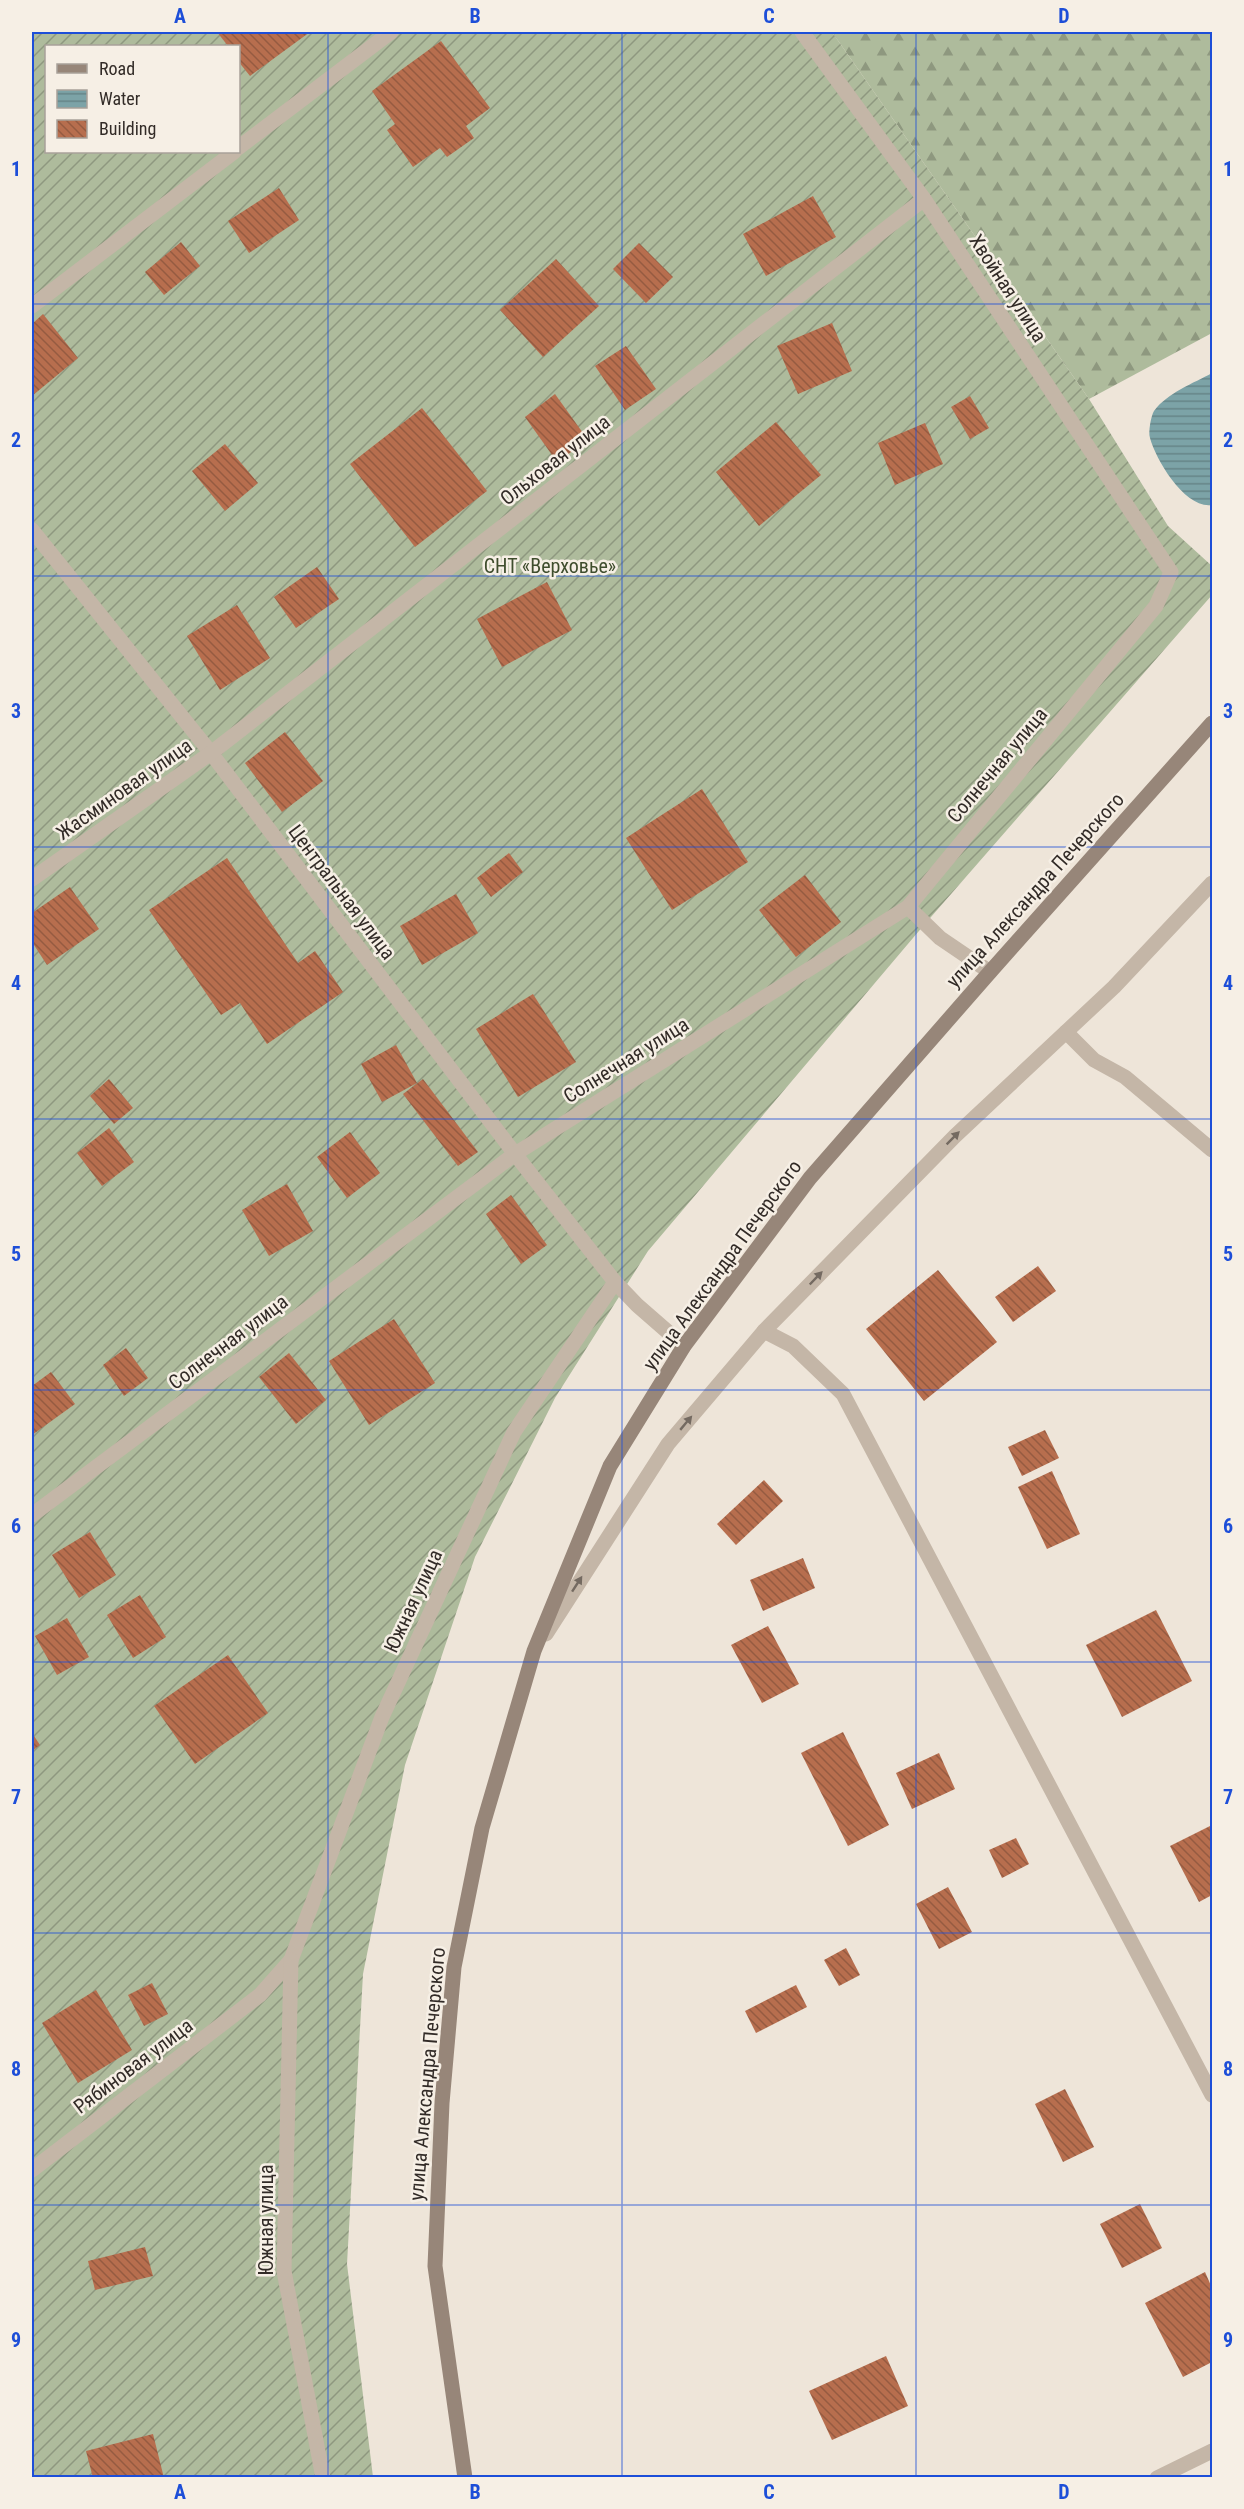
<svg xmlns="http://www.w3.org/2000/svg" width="1244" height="2509" font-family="'Roboto Condensed',sans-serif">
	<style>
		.forest { fill: url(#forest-firs) }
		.garden { fill: url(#garden-furrows); fill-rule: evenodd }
		.water { fill: url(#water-rules) }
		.building { fill: url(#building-back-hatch) }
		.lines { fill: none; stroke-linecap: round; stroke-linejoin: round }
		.lane { stroke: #c4b6a7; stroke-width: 15 }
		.street { stroke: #c4b6a7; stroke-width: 15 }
		.secondary { stroke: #978679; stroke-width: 15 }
		.oneway { fill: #746a61 }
		.grid { fill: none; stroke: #1d4ed8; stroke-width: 1.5; stroke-opacity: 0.55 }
		.labels { text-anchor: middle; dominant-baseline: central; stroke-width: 5; stroke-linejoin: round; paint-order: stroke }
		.street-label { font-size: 20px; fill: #322b27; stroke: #f6efe5 }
		.park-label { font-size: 20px; fill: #3f4d2d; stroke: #f6efe5 }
		.neatline { fill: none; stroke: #1d4ed8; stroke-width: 2 }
		.grid-label { font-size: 20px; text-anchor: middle; font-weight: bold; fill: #1d4ed8 }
	</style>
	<defs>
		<pattern id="forest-firs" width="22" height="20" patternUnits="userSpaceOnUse" patternTransform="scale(1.5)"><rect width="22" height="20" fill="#aebb9c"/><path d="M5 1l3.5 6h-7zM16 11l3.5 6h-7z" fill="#8e987f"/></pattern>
		<pattern id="garden-furrows" width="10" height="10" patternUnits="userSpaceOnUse" patternTransform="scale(1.5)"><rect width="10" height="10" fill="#aebb9c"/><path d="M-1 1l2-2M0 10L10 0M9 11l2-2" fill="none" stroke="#8e987f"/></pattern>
		<pattern id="water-rules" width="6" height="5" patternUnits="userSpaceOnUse" patternTransform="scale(1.5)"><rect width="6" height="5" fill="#7ca3a7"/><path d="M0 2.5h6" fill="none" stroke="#668588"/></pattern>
		<pattern id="building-back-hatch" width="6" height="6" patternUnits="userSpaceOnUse" patternTransform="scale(1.5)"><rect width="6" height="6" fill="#b76e4e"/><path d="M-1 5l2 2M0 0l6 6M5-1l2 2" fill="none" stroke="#955b41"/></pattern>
	</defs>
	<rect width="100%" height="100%" fill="#eee5d9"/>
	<!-- forest -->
	<path class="forest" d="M832,32H1212V333L1089,399Z"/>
	<!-- garden -->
	<path class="garden" d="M32,32H832L1089,399L1168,526L1212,566V595L924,925L648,1251L555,1398L475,1557L405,1765L363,1974L347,2264L373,2477L32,2478ZM46,46H238V152H46Z"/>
	<!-- water -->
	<path class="water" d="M1212,373V505C1185,509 1156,460 1150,438C1148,432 1151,416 1154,411C1167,393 1194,383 1212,373Z"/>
	<!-- building -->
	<g class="building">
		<path d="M217,32H310L250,76L238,61V46H228Z"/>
		<path d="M441,41L490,108L466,126L474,138L447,157L440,148L413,167L387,130L395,124L372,91Z"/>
		<path d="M279,188L299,220L249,253L228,221Z"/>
		<path d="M813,196L836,237L766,276L743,234Z"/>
		<path d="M181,242L200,266L164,295L145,272Z"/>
		<path d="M639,243L673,277L646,303L613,269Z"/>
		<path d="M556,259L599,306L543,357L500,310Z"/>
		<path d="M43,314L78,358L32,396V324Z"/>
		<path d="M832,323L852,371L798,394L777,346Z"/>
		<path d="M626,346L656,389L625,410L595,366Z"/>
		<path d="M555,394L588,440L557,462L525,417Z"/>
		<path d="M970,396L989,428L970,439L951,407Z"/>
		<path d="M422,408L487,491L415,547L350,464Z"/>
		<path d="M776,422L821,475L759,526L716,472Z"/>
		<path d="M925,423L943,464L895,485L878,443Z"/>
		<path d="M225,444L258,483L225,511L192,471Z"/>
		<path d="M317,567L339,599L296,628L274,597Z"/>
		<path d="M547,582L572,630L502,667L477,619Z"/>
		<path d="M237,605L270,658L220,690L187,636Z"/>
		<path d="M285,732L323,781L282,812L245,763Z"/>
		<path d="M702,789L748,862L672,910L626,838Z"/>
		<path d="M509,853L523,872L491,897L477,878Z"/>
		<path d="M227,858L298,963L315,951L343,992L267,1044L240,1003L221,1015L149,910Z"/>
		<path d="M805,875L841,922L796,957L759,910Z"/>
		<path d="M70,887L99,929L47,965L32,942V913Z"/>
		<path d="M456,894L478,933L422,965L400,926Z"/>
		<path d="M533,994L576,1062L518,1097L476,1029Z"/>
		<path d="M396,1045L417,1083L382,1102L361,1064Z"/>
		<path d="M109,1079L133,1108L114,1124L90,1096Z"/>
		<path d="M423,1079L478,1152L458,1166L403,1094Z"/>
		<path d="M109,1128L134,1162L102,1186L77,1153Z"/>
		<path d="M350,1132L380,1173L347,1198L317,1157Z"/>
		<path d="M287,1184L313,1231L269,1256L242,1210Z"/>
		<path d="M511,1195L547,1245L521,1264L486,1214Z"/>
		<path d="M1038,1266L1056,1291L1013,1322L995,1297Z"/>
		<path d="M938,1270L997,1342L924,1401L866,1329Z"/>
		<path d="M394,1319L435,1383L369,1425L329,1361Z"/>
		<path d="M126,1348L148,1378L124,1396L103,1365Z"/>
		<path d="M289,1353L326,1400L296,1424L259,1377Z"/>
		<path d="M51,1372L75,1404L32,1435V1386Z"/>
		<path d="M1045,1430L1059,1458L1022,1476L1008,1447Z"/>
		<path d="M1052,1471L1080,1534L1047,1549L1018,1487Z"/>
		<path d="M764,1480L783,1501L736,1545L717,1524Z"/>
		<path d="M90,1532L116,1575L79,1598L52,1555Z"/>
		<path d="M803,1558L815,1588L763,1611L750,1580Z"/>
		<path d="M140,1595L166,1637L133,1658L107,1615Z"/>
		<path d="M1156,1610L1192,1681L1122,1717L1086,1645Z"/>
		<path d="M67,1618L89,1657L57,1675L35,1636Z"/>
		<path d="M768,1626L799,1684L762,1703L731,1645Z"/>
		<path d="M228,1655L268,1713L195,1764L154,1706Z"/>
		<path d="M843,1732L889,1825L848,1846L801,1753Z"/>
		<path d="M32,1733L40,1745L32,1751Z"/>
		<path d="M939,1753L955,1789L912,1809L896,1773Z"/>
		<path d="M1212,1825V1895L1199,1902L1170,1846Z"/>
		<path d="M1016,1838L1029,1864L1002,1878L989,1850Z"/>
		<path d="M948,1887L972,1932L939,1949L916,1904Z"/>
		<path d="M846,1948L860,1975L839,1986L824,1960Z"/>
		<path d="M152,1983L168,2014L144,2026L128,1995Z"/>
		<path d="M796,1985L807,2007L756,2033L745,2011Z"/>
		<path d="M96,1990L132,2050L78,2083L42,2023Z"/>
		<path d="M1065,2089L1094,2147L1063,2162L1035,2104Z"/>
		<path d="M1140,2204L1162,2248L1122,2268L1100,2224Z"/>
		<path d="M145,2247L153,2276L95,2290L88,2261Z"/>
		<path d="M1205,2272L1212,2288V2362L1183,2377L1145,2303Z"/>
		<path d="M886,2356L908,2406L832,2440L809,2391Z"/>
		<path d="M153,2434L164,2478H93L86,2451Z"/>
	</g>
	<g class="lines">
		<!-- lane -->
		<g class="lane">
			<path d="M238,148L391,32"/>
			<path d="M32,306L234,152"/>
			<path d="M908,907L940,938L990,972"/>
			<path d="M1066,1032L1094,1060L1125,1077L1212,1150"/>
			<path d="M615,1282L637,1305L684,1346"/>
			<path d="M764,1331L793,1346L843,1394L1212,2095"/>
			<path d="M1157,2478L1212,2451"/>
		</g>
		<!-- street -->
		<g class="street">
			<path d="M32,530L211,753L515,1154L615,1282L514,1432L382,1717L291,1960L260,1995L32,2170"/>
			<path d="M32,879L211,753L924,199"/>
			<path d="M32,1515L515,1154L908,907L1156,606L1171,572L924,199L802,32"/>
			<path d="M546,1634L668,1444L764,1331L955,1136L1114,987L1212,883"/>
			<path d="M291,1960L284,2271L323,2478"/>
		</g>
		<!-- secondary -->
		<path class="secondary" d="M465,2478L435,2266L442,2103L454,1967L482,1828L534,1651L610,1466L684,1346L810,1178L990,972L1212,723"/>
	</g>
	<!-- one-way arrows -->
	<defs><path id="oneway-solid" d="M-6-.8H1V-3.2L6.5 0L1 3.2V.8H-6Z" transform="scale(1.5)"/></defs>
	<g class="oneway">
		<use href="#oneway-solid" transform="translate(953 1138) rotate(-45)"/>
		<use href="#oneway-solid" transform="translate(816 1278) rotate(-46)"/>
		<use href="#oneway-solid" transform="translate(686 1423) rotate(-50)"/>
		<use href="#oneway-solid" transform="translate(577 1584) rotate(-57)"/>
	</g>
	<!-- grid -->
	<path class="grid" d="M328,32V2478M622,32V2478M916,32V2478M32,304H1212M32,576H1212M32,847H1212M32,1119H1212M32,1390H1212M32,1662H1212M32,1933H1212M32,2205H1212"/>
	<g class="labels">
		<!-- street labels -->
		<g class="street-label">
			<text transform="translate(1008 288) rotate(57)">Хвойная улица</text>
			<text transform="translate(555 460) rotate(-38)">Ольховая улица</text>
			<text transform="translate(997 765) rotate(-50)">Солнечная улица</text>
			<text transform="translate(124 789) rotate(-35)">Жасминовая улица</text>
			<text transform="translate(1035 890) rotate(-48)">улица Александра Печерского</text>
			<text transform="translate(342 892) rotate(53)">Центральная улица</text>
			<text transform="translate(626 1060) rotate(-32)">Солнечная улица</text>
			<text transform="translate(722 1265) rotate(-54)">улица Александра Печерского</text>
			<text transform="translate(228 1342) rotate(-37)">Солнечная улица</text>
			<text transform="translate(413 1601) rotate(-65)">Южная улица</text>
			<text transform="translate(133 2066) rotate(-37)">Рябиновая улица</text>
			<text transform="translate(427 2074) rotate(-85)">улица Александра Печерского</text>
			<text transform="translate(266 2220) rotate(-90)">Южная улица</text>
		</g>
		<!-- park labels -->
		<g class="park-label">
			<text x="550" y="566">СНТ «Верховье»</text>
		</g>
	</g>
	<!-- border -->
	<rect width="1244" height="2509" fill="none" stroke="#f6efe5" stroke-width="66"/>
	<!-- legend -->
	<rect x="45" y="45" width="195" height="108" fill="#f6efe5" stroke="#a8a199" stroke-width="1.5"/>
	<rect x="57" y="64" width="30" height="9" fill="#978679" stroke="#a8a199" stroke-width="1.5"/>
	<text x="99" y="75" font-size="18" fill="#322b27">Road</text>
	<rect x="57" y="90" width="30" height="18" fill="url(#water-rules)" stroke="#a8a199" stroke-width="1.5"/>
	<text x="99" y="105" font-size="18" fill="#322b27">Water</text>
	<rect x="57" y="120" width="30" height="18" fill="url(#building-back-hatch)" stroke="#a8a199" stroke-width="1.5"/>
	<text x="99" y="135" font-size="18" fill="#322b27">Building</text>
	<rect x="33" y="33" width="1178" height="2443" class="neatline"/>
	<g class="grid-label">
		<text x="180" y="23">A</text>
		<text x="475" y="23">B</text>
		<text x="769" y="23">C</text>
		<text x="1064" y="23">D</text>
		<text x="16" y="176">1</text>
		<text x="1228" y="176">1</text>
		<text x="16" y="447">2</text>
		<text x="1228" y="447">2</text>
		<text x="16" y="718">3</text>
		<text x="1228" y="718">3</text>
		<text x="16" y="990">4</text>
		<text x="1228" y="990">4</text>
		<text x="16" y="1261">5</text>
		<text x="1228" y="1261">5</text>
		<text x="16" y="1533">6</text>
		<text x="1228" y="1533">6</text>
		<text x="16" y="1804">7</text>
		<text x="1228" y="1804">7</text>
		<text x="16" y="2076">8</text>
		<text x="1228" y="2076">8</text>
		<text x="16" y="2347">9</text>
		<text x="1228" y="2347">9</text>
		<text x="180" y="2499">A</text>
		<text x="475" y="2499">B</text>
		<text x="769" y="2499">C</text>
		<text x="1064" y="2499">D</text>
	</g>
</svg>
